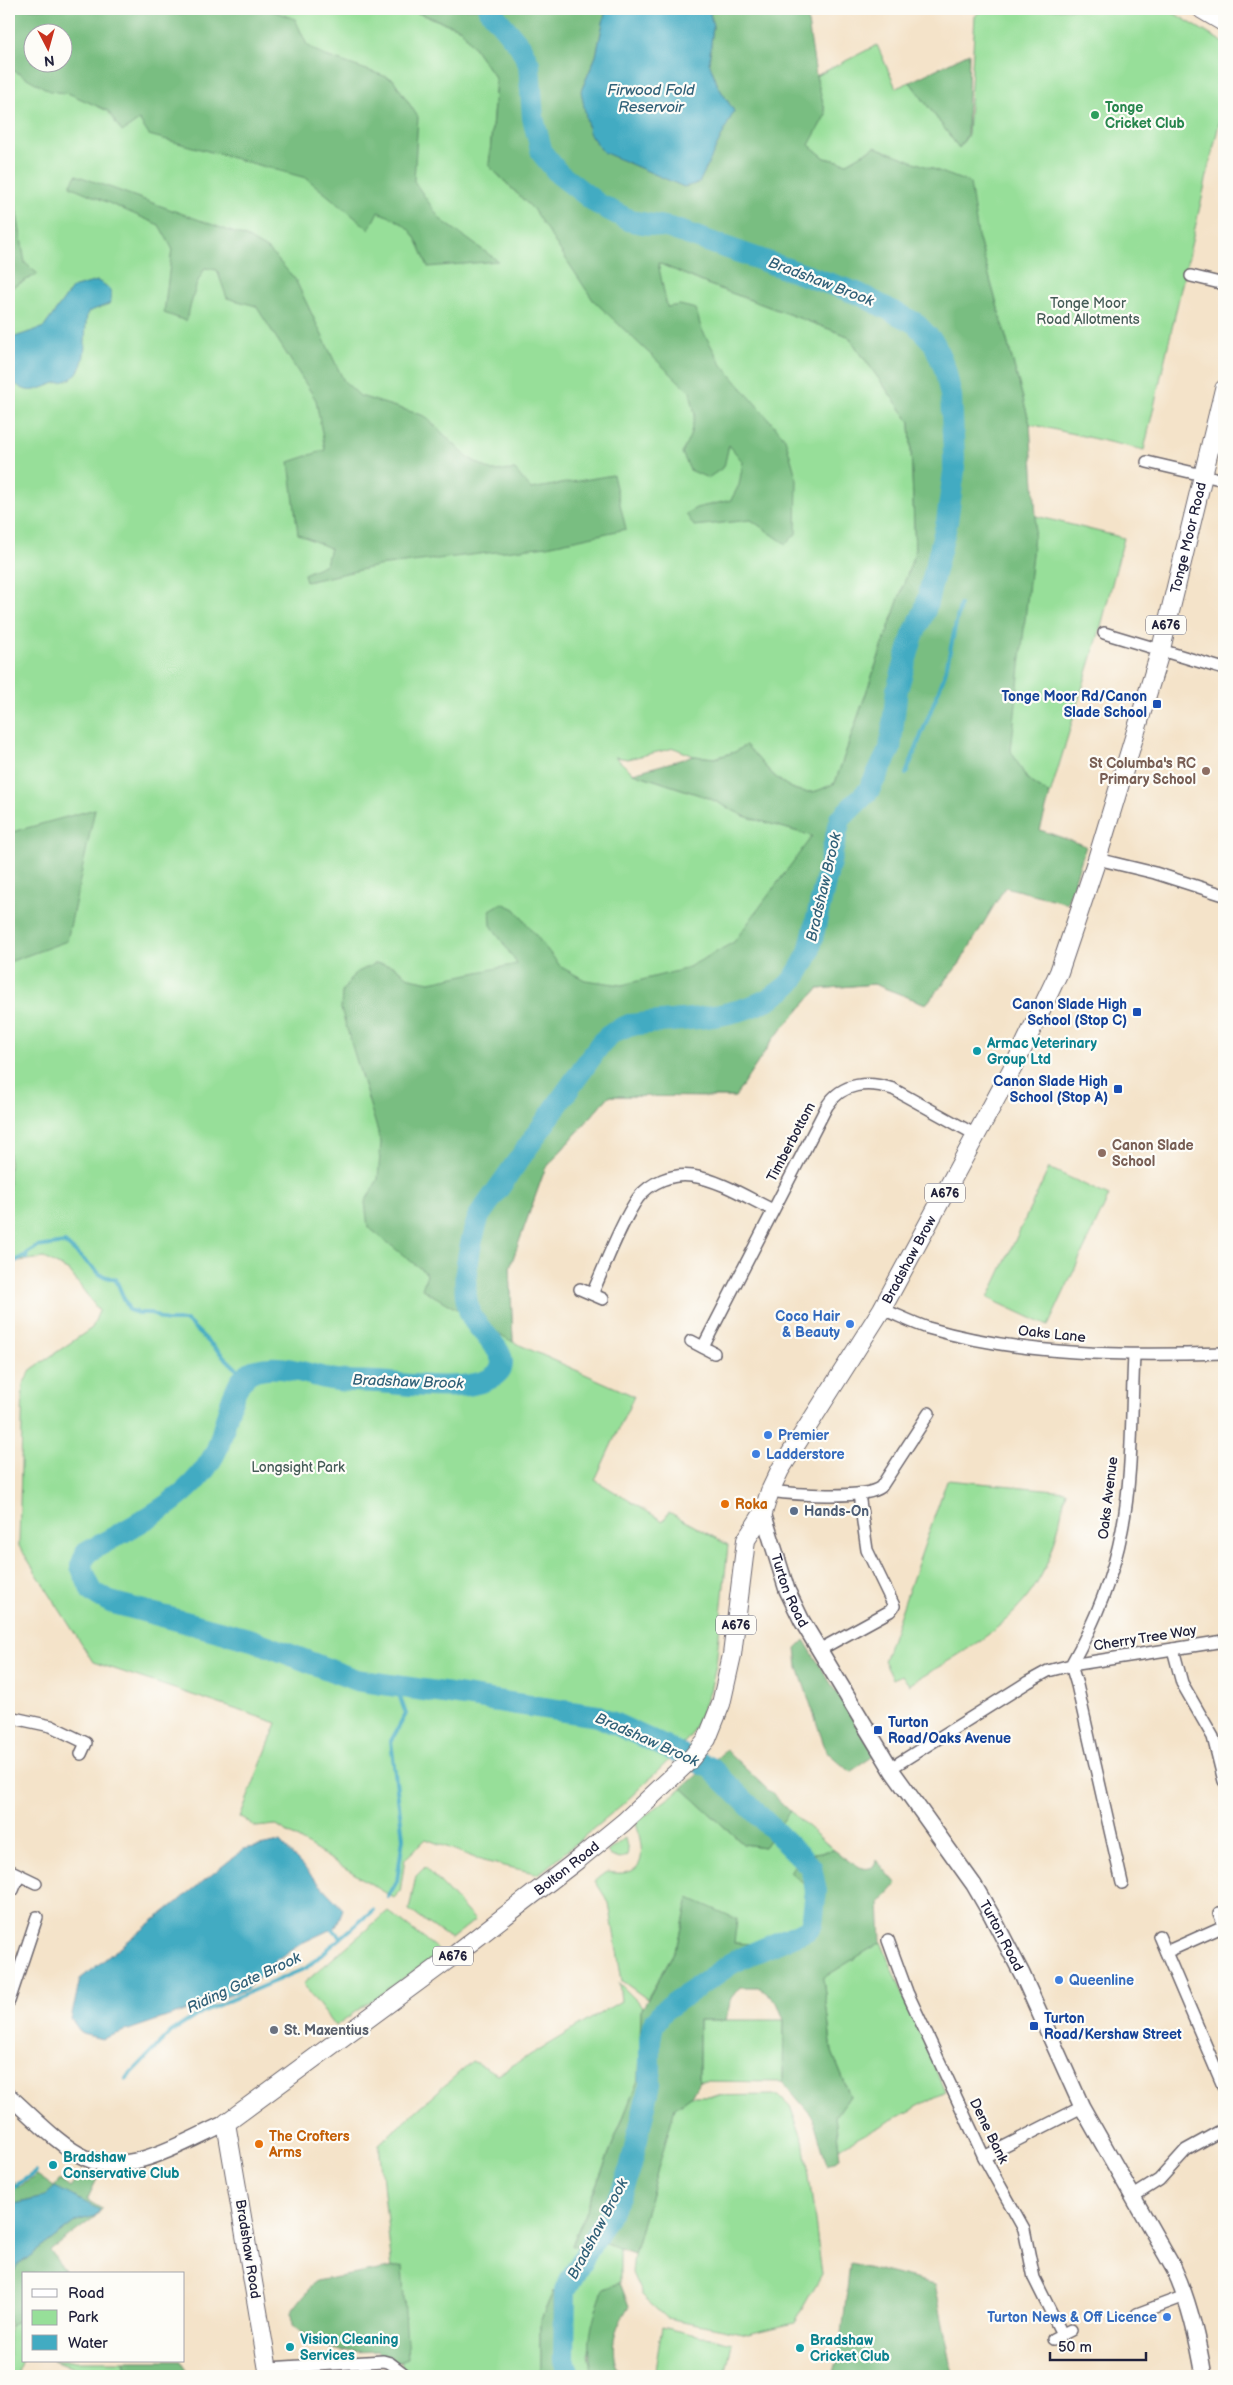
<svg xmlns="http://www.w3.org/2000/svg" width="1233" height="2385" font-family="'Balsamiq Sans',sans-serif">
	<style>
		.green { fill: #97df99; stroke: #5c806a; fill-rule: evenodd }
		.forest { fill: #79be81; stroke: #4e705e; fill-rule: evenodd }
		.water { fill: #42abc2; stroke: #32667e }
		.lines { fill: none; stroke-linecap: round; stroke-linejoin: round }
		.stream { stroke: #42abc2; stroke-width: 4 }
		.river { stroke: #42abc2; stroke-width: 22 }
		.minor-casing { stroke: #6c666d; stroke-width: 14 }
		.secondary-casing { stroke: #6c666d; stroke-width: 18 }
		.primary-casing { stroke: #6c666d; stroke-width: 20 }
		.trunk-casing { stroke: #6c666d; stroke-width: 21 }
		.minor { stroke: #fff; stroke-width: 11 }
		.secondary { stroke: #fff; stroke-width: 15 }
		.primary { stroke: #fff; stroke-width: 18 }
		.trunk { stroke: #fff; stroke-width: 19 }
		.leisure-dot { fill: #2e9e5b; stroke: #fdfcf7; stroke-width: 2 }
		.transit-dot { fill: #1a4fb4; stroke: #fdfcf7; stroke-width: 2 }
		.education-dot { fill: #8d6e63; stroke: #fdfcf7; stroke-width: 2 }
		.culture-dot { fill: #0f9aa8; stroke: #fdfcf7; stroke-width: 2 }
		.shop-dot { fill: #3f7fe0; stroke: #fdfcf7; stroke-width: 2 }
		.food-dot { fill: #e8710a; stroke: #fdfcf7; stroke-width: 2 }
		.service-dot { fill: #5c6f8a; stroke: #fdfcf7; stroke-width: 2 }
		.worship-dot { fill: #6b7280; stroke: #fdfcf7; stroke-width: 2 }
		.labels { text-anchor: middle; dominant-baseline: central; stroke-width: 4.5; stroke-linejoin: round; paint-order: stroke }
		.shield { fill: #fdfcf7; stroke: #646373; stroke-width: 1 }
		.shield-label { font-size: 12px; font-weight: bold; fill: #22223b }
		.leisure-label { font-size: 14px; font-weight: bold; fill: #27864d; stroke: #fdfcf7; text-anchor: start }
		.park-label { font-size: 14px; fill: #455b57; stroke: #fdfcf7 }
		.street-label { font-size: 14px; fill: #22223b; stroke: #fdfcf7 }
		.transit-label { font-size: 14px; font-weight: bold; fill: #164399; stroke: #fdfcf7; text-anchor: end }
		.education-label { font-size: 14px; font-weight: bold; fill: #785e54; stroke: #fdfcf7; text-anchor: end }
		.culture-label { font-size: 14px; font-weight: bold; fill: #0d838f; stroke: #fdfcf7; text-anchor: start }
		.shop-label { font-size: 14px; font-weight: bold; fill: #366cbe; stroke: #fdfcf7; text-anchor: start }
		.food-label { font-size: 14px; font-weight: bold; fill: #c56008; stroke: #fdfcf7; text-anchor: start }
		.service-label { font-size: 14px; font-weight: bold; fill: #4e5e75; stroke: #fdfcf7; text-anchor: start }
		.worship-label { font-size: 14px; font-weight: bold; fill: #5b616d; stroke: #fdfcf7; text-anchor: start }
		.water-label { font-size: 15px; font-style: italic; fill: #306078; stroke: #fdfcf7 }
	</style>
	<rect width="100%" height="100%" fill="#fdfcf7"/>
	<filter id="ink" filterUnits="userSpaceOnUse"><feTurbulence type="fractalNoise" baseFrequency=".02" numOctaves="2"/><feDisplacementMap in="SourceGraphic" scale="10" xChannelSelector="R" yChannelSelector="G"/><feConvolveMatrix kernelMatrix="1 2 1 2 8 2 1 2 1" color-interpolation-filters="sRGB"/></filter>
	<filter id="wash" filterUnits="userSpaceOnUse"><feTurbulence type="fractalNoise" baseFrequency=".0096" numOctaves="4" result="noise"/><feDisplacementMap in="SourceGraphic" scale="20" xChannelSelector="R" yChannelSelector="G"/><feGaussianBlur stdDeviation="1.12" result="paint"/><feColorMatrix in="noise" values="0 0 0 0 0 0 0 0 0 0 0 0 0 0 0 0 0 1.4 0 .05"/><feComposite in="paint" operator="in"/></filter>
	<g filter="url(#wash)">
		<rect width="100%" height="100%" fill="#f4e3c9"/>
		<!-- green -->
		<g class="green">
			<path d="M9,9H407L461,29L496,79L489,166L533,209L707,284L848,336L910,422L915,552L835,783C828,786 820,791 812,792C783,794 763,763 746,745L735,752L715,758L694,756L674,748L628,759L615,757L633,773L709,798L744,816L812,836L960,963L926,1004L874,984L818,989L773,1039L735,1097L609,1096L545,1169L510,1267L513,1342L634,1396L595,1480L663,1521L669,1512L728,1545L716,1665L710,1691L691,1735L665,1764L624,1803L539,1874L483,1861L426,1839L405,1859L400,1892L394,1898L275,1825L256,1827L240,1817L277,1723L93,1662L19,1546L23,1384L32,1369L92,1328L99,1311L69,1271L44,1258L10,1262L9,1263ZM32,32H62V62H32Z"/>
			<path d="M983,9H1167L1224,43V102L1144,450L1030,424L978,236L847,163L825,158L808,145L826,114L816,76L877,45L896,88L910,82L959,148L968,135L975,16Z"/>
			<path d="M1036,516L1124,538L1100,630L1050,795L1027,779L1010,751Z"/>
			<path d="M1049,1168L1109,1196L1048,1326L988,1298Z"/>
			<path d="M947,1480L1066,1491C1060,1520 1055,1550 1041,1576C1014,1628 956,1655 909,1685L902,1675L893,1679L884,1661Z"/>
			<path d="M682,1788L743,1844L764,1847L790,1811L834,1850L801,1855L791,1872L806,1886L803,1924L754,1944L734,1943L689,1898L678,1945L647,1999L622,1981L609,1903L595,1881L607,1872C649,1879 644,1852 636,1823Z"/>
			<path d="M625,1838L628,1851L627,1855L620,1859L611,1856L607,1852Z"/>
			<path d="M425,1867L475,1920L451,1939L409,1910L416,1876Z"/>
			<path d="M388,1911L441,1952L335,2026L303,1984Z"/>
			<path d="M881,1942L945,2092L839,2148L835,2117L850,2096L832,2052L823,1978Z"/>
			<path d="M619,1983L643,2007L641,2011L639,2078L572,2245L605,2244L620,2249V2283L603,2289L588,2355L593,2376H561L555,2363L553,2291L540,2322V2374L412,2376L402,2366L379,2144L472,2061L498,2074L621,2001Z"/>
			<path d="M699,2020H784L783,2082L699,2081Z"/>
			<path d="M779,2095L790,2106L805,2146L822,2274L794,2323L748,2334L667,2318L642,2295L632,2273L634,2254L675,2107L691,2096Z"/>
			<path d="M24,2315V2352L17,2376H9V2327Z"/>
			<path d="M662,2327L732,2343L725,2376H654Z"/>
			<path d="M52,2361H124L127,2376H101Z"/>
		</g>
		<!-- forest -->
		<g class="forest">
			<path d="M9,9H174L179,14L197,9H268L295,19L307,45L323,55L393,79L418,117L414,181L440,219L498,261L428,267C415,235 413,225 378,212L369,229L306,178L149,135L139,120L122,132L108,111L70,94L50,91L9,68ZM32,32H62V62H32Z"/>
			<path d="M408,9H606L596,56L581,91L734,112L718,86L709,62L713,26L709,9H806L816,76L826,114L809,145L825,158L847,163L875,147L970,183L978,236L1030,424L1036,516L1011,751L1027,779L1050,795L1040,830L1086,846L1067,903L1005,887L960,963L926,1004L874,984L818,989L773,1039L735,1097L609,1096L545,1169L510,1267L513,1342L422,1289L427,1274L368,1227L365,1202L378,1179L381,1142L341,1009L342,992L354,974L376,963L394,966L410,978L430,982L517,964L491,925L490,910L502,903L515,909L561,967L585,980L622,985L685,969L734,942L812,836L744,816L709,798L633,773L694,756L715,758L735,752L746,745C763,763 783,794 812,792C819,791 828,786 835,783L915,552L910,422L848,336L707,284L658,263L667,307L680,305L696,309L701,328L722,365L785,438L797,480L796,534L786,544L751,520L694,526L686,514L696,508L731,500L739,485L743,462L729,445L724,467L708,478L690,470L682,453L690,436L695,414L690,392L593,300L533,209L489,166L496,79L461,29Z"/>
			<path d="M969,53L967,135L959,148L910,82Z"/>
			<path d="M76,175L246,237L270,251L295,279L344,381L360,396L425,416L467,457L492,471L515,470L531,489L613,475L626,529L547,546L378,566L306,582L304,574L326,564L330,548L298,534L289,462L325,450L316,400L256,306L227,298L217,270L205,268L197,283L186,321L164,313L172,248L159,225L70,186Z"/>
			<path d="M15,200L25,263L38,274L9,289V201Z"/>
			<path d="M95,809L67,941L9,962V833Z"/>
			<path d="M804,1640L875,1755L850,1772L826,1751L798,1667L796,1648Z"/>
			<path d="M726,1750L790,1811L764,1847L743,1844L682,1788Z"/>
			<path d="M834,1850C846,1858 863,1876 875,1865L876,1860L897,1884L879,1903L881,1942L823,1978L832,2052L850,2096L835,2117L840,2158L827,2165L813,2117L783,2082L784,2020L777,2002L759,1987H740L731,1998L726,2020H699V2081L691,2096L675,2108L634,2254L605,2244L572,2246L639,2078L641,2011L678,1945L689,1898L737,1919L734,1943L754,1944L803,1924L806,1886L790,1872L801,1855Z"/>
			<path d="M83,2171L97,2179L87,2200L102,2209L95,2217L50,2251L67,2274H24V2315L9,2327V2281L17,2266L76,2221L95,2216L44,2197L11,2205L9,2208V2178L19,2187L37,2175L54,2187L60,2180L70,2188Z"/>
			<path d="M850,2263L935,2284L953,2373L945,2376H832L841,2343Z"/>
			<path d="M402,2266L408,2358L390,2365L378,2351C339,2353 323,2352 292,2325L291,2312L315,2281Z"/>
			<path d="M620,2283L629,2306C614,2329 607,2351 621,2376H593C585,2342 592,2321 603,2289Z"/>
			<path d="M554,2290L555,2363L561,2376H536L540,2374V2322Z"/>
			<path d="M124,2361H181L187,2373L184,2376H127Z"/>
		</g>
		<!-- water -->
		<g class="water">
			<path d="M606,9H709L713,26L709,62L718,86L734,111L699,183L684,187L603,152L589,133L581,91L596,56Z"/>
			<path d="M97,281C109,286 115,292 109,304L88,312C82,332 91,363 72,378C67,382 56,382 50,385C30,393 26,393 9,379V339L44,327L72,288Z"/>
			<path d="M280,1842L343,1909L336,1927L304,1942L276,1960L246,1990L102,2039L82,2034L71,2019L80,1979L244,1849Z"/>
			<path d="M55,2187L100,2210L95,2216L76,2221L17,2266L9,2281V2208L11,2205L44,2197Z"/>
		</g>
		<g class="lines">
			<!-- stream -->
			<g class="stream">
				<path d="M906,774L945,674L960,605"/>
				<path d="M9,1262H14L22,1257L26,1258L27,1253L37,1247L65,1243L101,1275L116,1280L129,1310L138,1313H150L166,1321H187L244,1376"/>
				<path d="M388,1897L397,1881L403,1838L391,1741L406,1714L396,1686"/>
				<path d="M333,1929L341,1938"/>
				<path d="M126,2079L171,2032L202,2012L306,1968L373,1910"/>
				<path d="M9,2190L36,2172"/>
			</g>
			<!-- river -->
			<path class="river" d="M489,9L520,46L529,64L533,118L542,153L559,174L598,204L631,221L670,228L859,294L915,323L934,343L945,369L951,396L954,455V471L947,522L925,610L913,635L897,690L890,749L869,790L840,819L809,952C803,964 796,979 786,987C747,1021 678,1019 629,1025L613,1032L601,1043L479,1216C470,1243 457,1292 473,1319C480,1332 510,1354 500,1370C483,1396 406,1384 379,1382C363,1381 346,1382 330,1379C305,1374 281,1363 256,1370C231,1376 226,1428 217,1449C193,1501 133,1525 86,1553L81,1566L92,1592L110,1602L252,1640L356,1680L598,1716L711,1768L811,1867L816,1891L812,1924L807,1930L735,1961L664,2010L653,2025L650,2040V2084L630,2169L619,2196L565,2290L564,2360L570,2376"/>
		</g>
	</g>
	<g filter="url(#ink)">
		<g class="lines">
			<!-- minor casing -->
			<g class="minor-casing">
				<g id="minor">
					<path d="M1191,276L1224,284"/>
					<path d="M1147,462L1224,480"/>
					<path d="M1104,633L1224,669"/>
					<path d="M1097,859L1155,873L1224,895"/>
					<path d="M580,1289L603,1299"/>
					<path d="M592,1294C605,1266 621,1222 638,1198C650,1182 673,1173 692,1176C720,1180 748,1198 773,1210"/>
					<path d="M882,1309C897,1315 913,1323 928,1328C1024,1356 1125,1356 1224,1353"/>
					<path d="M691,1341L714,1353"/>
					<path d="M703,1347L827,1106C842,1082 869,1081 893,1089L976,1135"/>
					<path d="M770,1491C792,1494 865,1500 881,1487L929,1413"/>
					<path d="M1173,1649L1182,1683L1213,1737L1224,1781"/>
					<path d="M819,1650L890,1611L894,1606L867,1550L859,1494"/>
					<path d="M9,1717L51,1726L86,1743L81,1754"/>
					<path d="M891,1768L1028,1682L1048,1671L1071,1665C1094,1624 1113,1577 1122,1530C1133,1474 1131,1413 1134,1356"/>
					<path d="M9,1870L36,1883"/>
					<path d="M1122,1883L1077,1685L1071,1665L1224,1641"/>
					<path d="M13,1890L19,1876"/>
					<path d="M1219,1913L1224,1925"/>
					<path d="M1159,1936L1224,2088"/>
					<path d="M888,1940L907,1992L984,2157L1024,2229L1034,2278L1062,2334"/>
					<path d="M1166,1952L1224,1926"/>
					<path d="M9,2001L37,1917"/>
					<path d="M984,2157L1082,2107"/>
					<path d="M1132,2197L1159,2180L1186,2150L1224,2129"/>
					<path d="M1137,2314L1185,2296"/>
					<path d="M1053,2339L1071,2330"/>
					<path d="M268,2368L383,2361L390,2363L407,2376"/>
				</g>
			</g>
			<!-- secondary casing -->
			<g class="secondary-casing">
				<g id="secondary">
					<path id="s1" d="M763,1513L787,1590L802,1621L893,1772L974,1885L992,1916L1022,1974L1082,2107L1174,2269C1190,2303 1198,2340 1204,2376"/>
					<path d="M9,2096C31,2115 59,2146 86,2158C128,2178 187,2140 226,2123"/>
				</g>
			</g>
			<!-- primary casing -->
			<g class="primary-casing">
				<g id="primary">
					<path id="s2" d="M269,2376L226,2123L457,1953L580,1858L624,1822L688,1762L707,1739L721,1704L732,1655L746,1540L763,1513L770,1491L780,1470L882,1309L1019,1056L1059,972L1097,859L1161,649L1224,389"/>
				</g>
			</g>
			<!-- trunk casing -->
			<g class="trunk-casing">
				<path id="trunk" d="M1202,9L1224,22"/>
			</g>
			<!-- minor -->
			<use href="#minor" class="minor"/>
			<!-- secondary -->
			<use href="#secondary" class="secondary"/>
			<!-- primary -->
			<use href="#primary" class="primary"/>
			<!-- trunk -->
			<use href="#trunk" class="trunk"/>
		</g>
	</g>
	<!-- markers -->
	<circle class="leisure-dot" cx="1095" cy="115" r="5"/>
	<g class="transit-dot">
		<rect x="1152" y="699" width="10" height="10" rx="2.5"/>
		<rect x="1132" y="1007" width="10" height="10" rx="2.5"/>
		<rect x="1113" y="1084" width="10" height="10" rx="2.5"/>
		<rect x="873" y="1725" width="10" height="10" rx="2.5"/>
		<rect x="1029" y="2021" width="10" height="10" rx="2.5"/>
	</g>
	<g class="education-dot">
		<circle cx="1206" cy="771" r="5"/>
		<circle cx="1102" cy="1153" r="5"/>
	</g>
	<g class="culture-dot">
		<circle cx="977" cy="1051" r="5"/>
		<circle cx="53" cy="2165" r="5"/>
		<circle cx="290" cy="2347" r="5"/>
		<circle cx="800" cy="2348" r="5"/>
	</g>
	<g class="shop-dot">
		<circle cx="850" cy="1324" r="5"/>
		<circle cx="768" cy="1435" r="5"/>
		<circle cx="756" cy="1454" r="5"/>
		<circle cx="1059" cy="1980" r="5"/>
		<circle cx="1167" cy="2317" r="5"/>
	</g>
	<g class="food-dot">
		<circle cx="725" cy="1504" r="5"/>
		<circle cx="259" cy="2144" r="5"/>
	</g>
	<circle class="service-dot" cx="794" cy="1511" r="5"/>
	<circle class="worship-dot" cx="274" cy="2030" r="5"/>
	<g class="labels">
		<!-- shield labels -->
		<g class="shield">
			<rect x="1146" y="615.5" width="40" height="19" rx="4"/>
			<rect x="925" y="1183.5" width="40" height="19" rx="4"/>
			<rect x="716" y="1615.5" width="40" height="19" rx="4"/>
			<rect x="433" y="1946.5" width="40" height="19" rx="4"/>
		</g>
		<g class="shield-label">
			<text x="1166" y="625">A676</text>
			<text x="945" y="1193">A676</text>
			<text x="736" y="1625">A676</text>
			<text x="453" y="1956">A676</text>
		</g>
		<!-- leisure labels -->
		<g class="leisure-label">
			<text x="1105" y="107">Tonge<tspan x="1105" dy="16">Cricket Club</tspan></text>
		</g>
		<!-- park labels -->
		<g class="park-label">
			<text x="1088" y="303">Tonge Moor<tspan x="1088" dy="16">Road Allotments</tspan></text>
			<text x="298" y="1467">Longsight Park</text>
		</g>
		<!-- street labels -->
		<g class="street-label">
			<text stroke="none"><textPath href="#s2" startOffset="2180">Tonge Moor Road</textPath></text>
			<text transform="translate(791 1142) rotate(-62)">Timberbottom</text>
			<text stroke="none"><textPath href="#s2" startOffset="1402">Bradshaw Brow</textPath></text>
			<text transform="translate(1052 1334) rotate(6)">Oaks Lane</text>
			<text transform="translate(1108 1498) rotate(-83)">Oaks Avenue</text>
			<text stroke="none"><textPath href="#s1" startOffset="82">Turton Road</textPath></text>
			<text transform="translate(1145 1638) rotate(-9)">Cherry Tree Way</text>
			<text stroke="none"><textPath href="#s2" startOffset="682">Bolton Road</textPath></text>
			<text stroke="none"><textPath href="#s1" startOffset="488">Turton Road</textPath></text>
			<text transform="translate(989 2131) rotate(64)">Dene Bank</text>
			<text transform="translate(248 2249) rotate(81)">Bradshaw Road</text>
		</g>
		<!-- transit labels -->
		<g class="transit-label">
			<text x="1147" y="696">Tonge Moor Rd/Canon<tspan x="1147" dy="16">Slade School</tspan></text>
			<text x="1127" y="1004">Canon Slade High<tspan x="1127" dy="16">School (Stop C)</tspan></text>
			<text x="1108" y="1081">Canon Slade High<tspan x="1108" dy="16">School (Stop A)</tspan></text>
			<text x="888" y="1722" text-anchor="start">Turton<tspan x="888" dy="16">Road/Oaks Avenue</tspan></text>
			<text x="1044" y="2018" text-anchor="start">Turton<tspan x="1044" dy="16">Road/Kershaw Street</tspan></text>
		</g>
		<!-- education labels -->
		<g class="education-label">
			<text x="1196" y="763">St Columba's RC<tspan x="1196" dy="16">Primary School</tspan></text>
			<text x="1112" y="1145" text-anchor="start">Canon Slade<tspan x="1112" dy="16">School</tspan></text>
		</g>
		<!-- culture labels -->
		<g class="culture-label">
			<text x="987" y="1043">Armac Veterinary<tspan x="987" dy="16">Group Ltd</tspan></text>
			<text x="63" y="2157">Bradshaw<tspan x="63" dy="16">Conservative Club</tspan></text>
			<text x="300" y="2339">Vision Cleaning<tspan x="300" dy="16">Services</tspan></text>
			<text x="810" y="2340">Bradshaw<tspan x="810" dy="16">Cricket Club</tspan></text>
		</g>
		<!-- shop labels -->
		<g class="shop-label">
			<text x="840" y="1316" text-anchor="end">Coco Hair<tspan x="840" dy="16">&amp; Beauty</tspan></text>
			<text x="778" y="1435">Premier</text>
			<text x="766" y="1454">Ladderstore</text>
			<text x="1069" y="1980">Queenline</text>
			<text x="1157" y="2317" text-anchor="end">Turton News &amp; Off Licence</text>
		</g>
		<!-- food labels -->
		<g class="food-label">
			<text x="735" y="1504">Roka</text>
			<text x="269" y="2136">The Crofters<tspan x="269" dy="16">Arms</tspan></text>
		</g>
		<!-- service labels -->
		<g class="service-label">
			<text x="804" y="1511">Hands-On</text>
		</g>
		<!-- worship labels -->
		<g class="worship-label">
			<text x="284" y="2030">St. Maxentius</text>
		</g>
		<!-- water labels -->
		<g class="water-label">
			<text x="651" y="90">Firwood Fold<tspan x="651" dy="17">Reservoir</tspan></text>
			<text transform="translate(821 282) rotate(21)">Bradshaw Brook</text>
			<text transform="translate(824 887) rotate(-77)">Bradshaw Brook</text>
			<text transform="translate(408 1382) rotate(2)">Bradshaw Brook</text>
			<text transform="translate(647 1740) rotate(24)">Bradshaw Brook</text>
			<text transform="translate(244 1983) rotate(-25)">Riding Gate Brook</text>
			<text transform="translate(598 2229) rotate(-62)">Bradshaw Brook</text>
		</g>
	</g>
	<!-- margin -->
	<rect width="1233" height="2385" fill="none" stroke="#fdfcf7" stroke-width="30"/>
	<!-- legend -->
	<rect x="22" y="2272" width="162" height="90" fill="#fdfcf7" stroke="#a5a5ac"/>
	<rect x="32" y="2289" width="25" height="8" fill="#ffffff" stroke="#a5a5ac"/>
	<text x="68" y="2298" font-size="15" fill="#22223b">Road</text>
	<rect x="32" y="2310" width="25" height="15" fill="#97df99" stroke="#a5a5ac"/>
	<text x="68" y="2322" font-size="15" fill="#22223b">Park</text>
	<rect x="32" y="2335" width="25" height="15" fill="#42abc2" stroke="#a5a5ac"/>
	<text x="68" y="2348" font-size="15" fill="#22223b">Water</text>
	<!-- north arrow -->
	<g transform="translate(48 48) rotate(174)"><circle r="24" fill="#fdfcf7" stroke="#a5a5ac"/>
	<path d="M0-4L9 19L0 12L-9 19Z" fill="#c8321e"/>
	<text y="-8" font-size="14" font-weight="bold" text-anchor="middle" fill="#22223b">N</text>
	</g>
	<!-- scale -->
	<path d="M1050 2352v8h96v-8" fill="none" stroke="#22223b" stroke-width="2.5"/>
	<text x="1058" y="2352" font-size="15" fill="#22223b" stroke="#fdfcf7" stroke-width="4" paint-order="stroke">50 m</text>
</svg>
